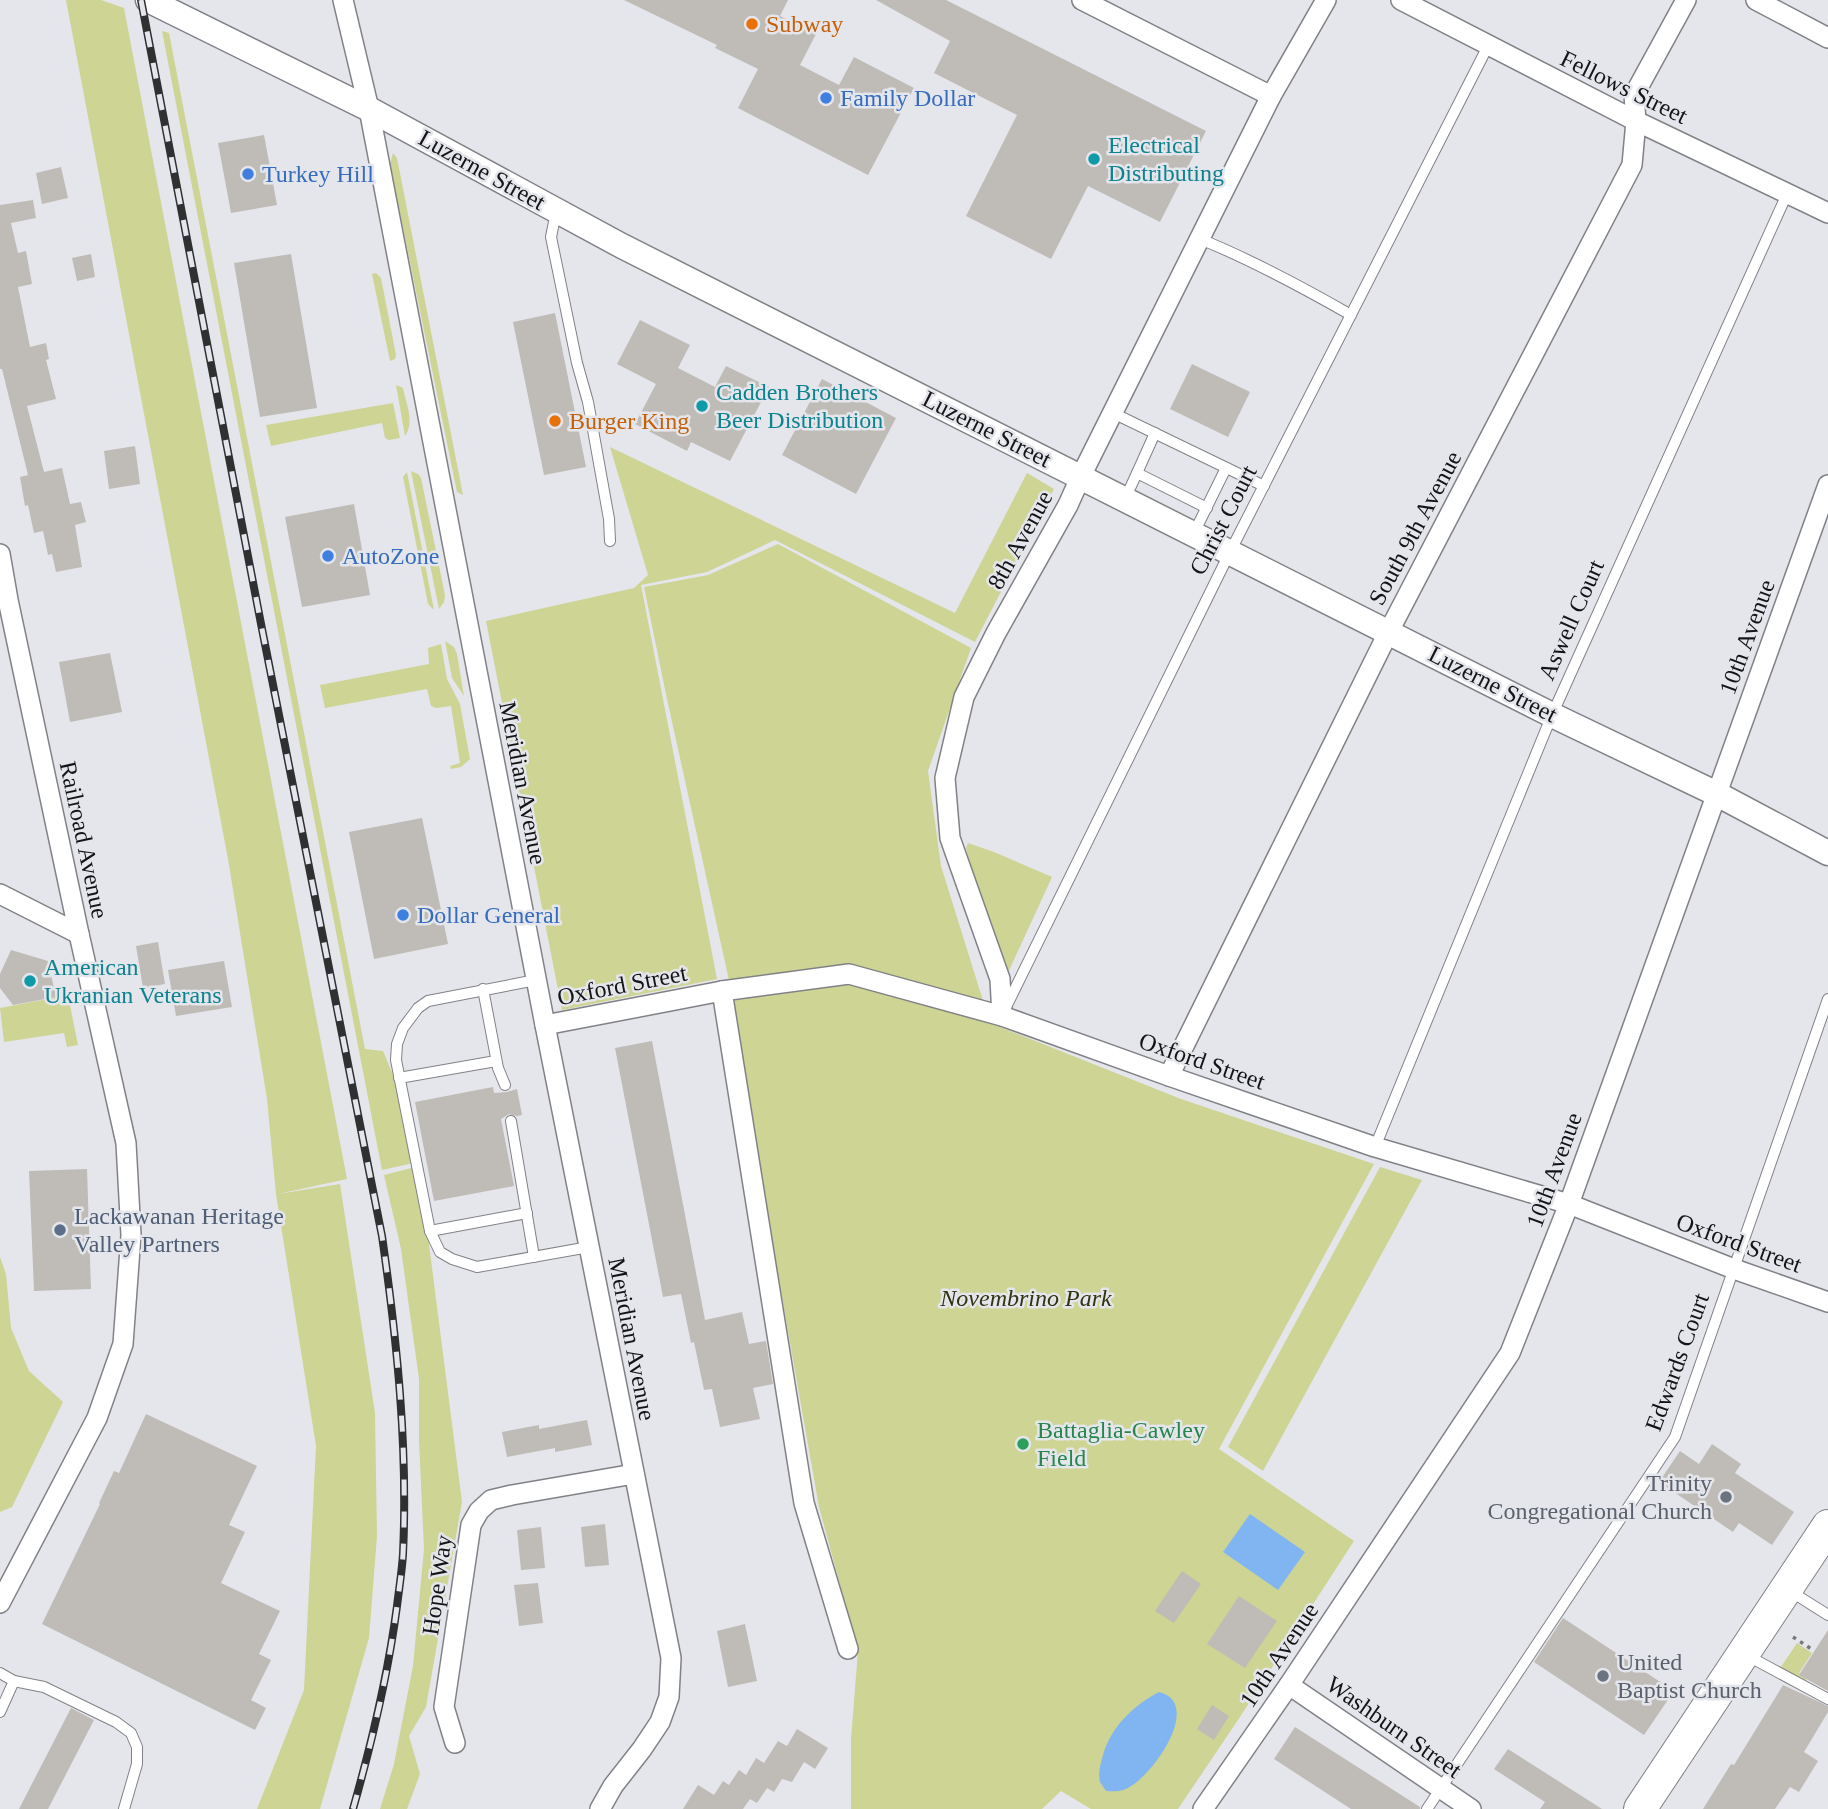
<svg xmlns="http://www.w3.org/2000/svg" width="1828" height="1809" font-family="'Times New Roman',serif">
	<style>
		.green { fill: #ced494 }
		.water { fill: #81b5f1 }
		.building { fill: #bfbbb6 }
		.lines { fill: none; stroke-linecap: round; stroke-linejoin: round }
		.service-casing { stroke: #818287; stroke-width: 12 }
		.minor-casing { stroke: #818287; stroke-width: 22 }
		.tertiary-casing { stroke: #818287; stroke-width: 27 }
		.primary-casing { stroke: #818287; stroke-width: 34 }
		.path { stroke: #78787c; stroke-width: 3.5; stroke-dasharray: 3.5 5; stroke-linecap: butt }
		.service { stroke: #fff; stroke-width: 10 }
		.minor { stroke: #fff; stroke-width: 19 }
		.tertiary { stroke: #fff; stroke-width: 24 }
		.primary { stroke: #fff; stroke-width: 32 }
		.rail-casing { stroke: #2f3032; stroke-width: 8 }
		.rail { stroke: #e5e6ec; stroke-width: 5; stroke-dasharray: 16; stroke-linecap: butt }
		.food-dot { fill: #e8710a; stroke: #e5e6ec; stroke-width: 2.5 }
		.shop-dot { fill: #3f7fe0; stroke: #e5e6ec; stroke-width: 2.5 }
		.culture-dot { fill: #0f9aa8; stroke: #e5e6ec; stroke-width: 2.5 }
		.service-dot { fill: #5c6f8a; stroke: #e5e6ec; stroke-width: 2.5 }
		.leisure-dot { fill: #2e9e5b; stroke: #e5e6ec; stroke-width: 2.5 }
		.worship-dot { fill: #6b7280; stroke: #e5e6ec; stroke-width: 2.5 }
		.labels { text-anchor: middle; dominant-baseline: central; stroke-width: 5; stroke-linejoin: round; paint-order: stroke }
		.food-label { font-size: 24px; fill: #c56008; stroke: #e5e6ec; text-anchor: start }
		.street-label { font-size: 24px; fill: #141416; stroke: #e5e6ec }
		.shop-label { font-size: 24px; fill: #366cbe; stroke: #e5e6ec; text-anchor: start }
		.culture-label { font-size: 24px; fill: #0d838f; stroke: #e5e6ec; text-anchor: start }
		.service-label { font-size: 24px; fill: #4e5e75; stroke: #e5e6ec; text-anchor: start }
		.park-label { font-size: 24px; font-style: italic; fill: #313411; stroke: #e5e6ec }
		.leisure-label { font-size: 24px; fill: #27864d; stroke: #e5e6ec; text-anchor: start }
		.worship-label { font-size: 24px; fill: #5b616d; stroke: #e5e6ec; text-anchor: end }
	</style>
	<rect width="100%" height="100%" fill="#e5e6ec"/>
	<!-- green -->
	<g class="green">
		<path d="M66,0H101L124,8L347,1179L278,1194L340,1184L375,1413L377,1536L369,1638L320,1809H257L304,1690L316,1446L276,1194L267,1099L228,859Z"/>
		<path d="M162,31L169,33L365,1049L383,1051L411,1118L418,1162L382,1170Z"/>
		<path d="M393,153L397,158L463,495L457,492L390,164Z"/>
		<path d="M376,273L381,278L396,355L395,359L390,361L372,274Z"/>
		<path d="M396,385L403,388C406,403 415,423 405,436Z"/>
		<path d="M393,403L400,438L389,440L385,438L382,423L271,446L266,425Z"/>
		<path d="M610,447L955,613L1027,473L1054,489L975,642L775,540L707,572L641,585L717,979L562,1010L486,621L634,588L648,575Z"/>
		<path d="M411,471L418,474L421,478L445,595L444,602L439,609Z"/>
		<path d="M407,472L434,610L428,604L403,477Z"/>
		<path d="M778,544L971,648L928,771L941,866L990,1023L1181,1099L1374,1164L1219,1449L1354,1541L1238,1720L1178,1809H1091L1061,1791L1042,1809H851V1739L858,1651L819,1507L780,1286L734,1003L667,699L644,587L708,575Z"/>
		<path d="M445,641L454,647L457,654L464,696L452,678Z"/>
		<path d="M441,644L447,679L460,704L470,759L461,767L451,769L450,766L460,763L451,706L436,708L431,706L427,689L325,708L320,685L429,664L428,648Z"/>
		<path d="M968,843L994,852L1052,877L1007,975L973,875L966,848Z"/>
		<path d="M68,995L78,1045L67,1047L64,1033L4,1042L0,1008Z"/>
		<path d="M419,1166L462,1502L426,1707L409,1736L420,1774L407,1809H380L394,1764L413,1666L424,1549L419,1441V1379L401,1249L384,1175Z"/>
		<path d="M1380,1167L1422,1180L1263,1471L1228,1447Z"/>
		<path d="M0,1257L6,1274L11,1328L29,1371L63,1402L12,1507L0,1512Z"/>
		<path d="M1797,1643L1812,1653L1799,1673L1807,1680L1805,1683L1781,1667Z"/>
	</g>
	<!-- water -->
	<g class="water">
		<path d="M1250,1514L1305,1552L1278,1590L1223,1552Z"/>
		<path d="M1159,1692C1205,1703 1150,1782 1123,1790C1118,1792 1112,1791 1106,1791C1104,1788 1102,1785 1100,1782C1098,1774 1100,1766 1102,1759C1109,1729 1132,1706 1159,1692Z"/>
	</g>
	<!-- building -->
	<g class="building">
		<path d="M624,0H788L780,16L816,34L800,65L839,85L854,57L914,88L868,175L738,108L758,69L715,48L717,45Z"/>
		<path d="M876,0H946L1206,131L1160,222L1088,186L1051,259L966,216L1017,115L934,73L950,41Z"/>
		<path d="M264,135L277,205L231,213L218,143Z"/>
		<path d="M61,167L68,198L42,204L36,173Z"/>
		<path d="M33,200L36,218L11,223L18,253L26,251L32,284L18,287L30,347L46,343L49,359L46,360L56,399L27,406L44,472L62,468L70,504L81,502L86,522L75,525L82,567L56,572L52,554L48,555L43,531L34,533L28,505L25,506L20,477L28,475L2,369H0V205Z"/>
		<path d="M91,254L95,277L77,281L72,258Z"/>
		<path d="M291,254L317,408L260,417L234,263Z"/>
		<path d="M555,313L586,467L544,475L513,322Z"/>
		<path d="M640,320L690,345L678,368L715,387L726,366L769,387L730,461L691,442L687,451L635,424L656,384L617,364Z"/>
		<path d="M1192,364L1250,392L1228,437L1170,409Z"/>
		<path d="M822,379L896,418L856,494L782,455Z"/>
		<path d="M135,446L140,484L109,489L104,451Z"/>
		<path d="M354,504L370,595L302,607L285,517Z"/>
		<path d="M110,653L122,712L70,722L59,662Z"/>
		<path d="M422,818L448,944L374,959L349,832Z"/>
		<path d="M158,942L165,984L143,988L136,946Z"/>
		<path d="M11,950L48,961L56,997L13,1005L0,988V974Z"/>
		<path d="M224,961L232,1007L176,1016L168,970Z"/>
		<path d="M652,1041L705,1320L742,1312L749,1344L766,1341L773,1384L753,1388L760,1419L720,1427L712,1389L704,1390L694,1342L691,1343L681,1294L663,1297L615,1048Z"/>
		<path d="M493,1087L494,1093L507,1092L517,1089L522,1115L517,1116L509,1114L501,1119L514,1186L434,1201L415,1102Z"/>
		<path d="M87,1169L91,1289L34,1291L29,1171Z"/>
		<path d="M146,1414L257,1466L229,1525L245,1532L221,1583L280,1611L259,1654L271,1660L251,1700L266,1708L255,1730L42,1624L100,1504L99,1503L114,1471L119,1473Z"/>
		<path d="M587,1420L592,1445L555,1452V1448L507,1457L502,1432L539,1425V1429Z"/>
		<path d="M1712,1444L1741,1464L1735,1473L1794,1512L1772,1545L1739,1523L1733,1532L1659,1482L1680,1451L1699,1464Z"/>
		<path d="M605,1524L609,1565L585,1567L581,1527Z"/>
		<path d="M541,1527L545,1568L521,1570L517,1530Z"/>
		<path d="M1182,1571L1201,1584L1174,1623L1155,1611Z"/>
		<path d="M538,1583L543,1623L519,1626L514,1585Z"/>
		<path d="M1239,1596L1277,1621L1245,1668L1207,1644Z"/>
		<path d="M1563,1618L1674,1691L1644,1735L1534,1662Z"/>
		<path d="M745,1624L757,1681L728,1687L717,1631Z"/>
		<path d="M1828,1630V1691L1799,1675Z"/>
		<path d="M1783,1685L1828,1706V1712L1804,1752L1818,1761L1799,1792L1790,1787L1775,1809H1703L1731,1764L1734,1765Z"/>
		<path d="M1212,1705L1229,1716L1214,1740L1197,1729Z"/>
		<path d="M71,1708L94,1720L48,1809H19Z"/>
		<path d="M1295,1727L1420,1807V1809H1351L1274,1759Z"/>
		<path d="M797,1729L828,1748L815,1769L804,1762L792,1782L782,1779L774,1792L767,1788L757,1803L750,1799L743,1809H683L698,1785L714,1795L723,1781L729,1785L739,1770L746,1775L756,1758L764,1763L778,1741L787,1746Z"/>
		<path d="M1508,1749L1602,1809H1540L1545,1802L1494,1769Z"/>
	</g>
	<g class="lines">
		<!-- service casing -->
		<g class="service-casing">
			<g id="service">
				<path d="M556,212L551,237L577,363L588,402L609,519L610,541"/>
				<path d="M1200,239C1252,260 1302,287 1351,315"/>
				<path d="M1113,413L1264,486"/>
				<path d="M1137,473L1155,433"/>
				<path d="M1125,499L1137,473L1207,508"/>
				<path d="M1194,533L1226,468"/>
				<path d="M536,980L428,1001L418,1008L403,1028L397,1044L396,1060L430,1231L440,1252L452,1259L477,1267L589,1247"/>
				<path d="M483,989L498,1068L505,1085"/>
				<path d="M1005,1009L1230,552L1488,46"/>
				<path d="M399,1078L496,1061"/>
				<path d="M511,1121L534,1257"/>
				<path d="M1375,1147L1552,715L1787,194"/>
				<path d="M430,1231L527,1213"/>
				<path d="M1790,1591L1828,1615"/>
				<path d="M1748,1656L1828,1699"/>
				<path d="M0,1673L14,1681L0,1712"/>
				<path d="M14,1681L44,1687L116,1722L131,1733L137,1747V1764L124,1809"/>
				<path d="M1427,1809L1675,1437L1828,999"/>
			</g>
		</g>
		<!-- minor casing -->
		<g class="minor-casing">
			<g id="minor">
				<path d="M343,0L369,109L545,1025L671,1658L669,1697L660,1722L642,1749L613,1786L600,1809"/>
				<path d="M1082,0L1271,96"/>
				<path d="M1401,0L1636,121L1828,213"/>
				<path d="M1756,0L1828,38"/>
				<path d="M0,554L8,600L79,934L126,1143L131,1235L123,1344L97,1418L0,1603"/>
				<path d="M0,894L79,934"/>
				<path d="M722,991L804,1503L848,1649"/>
				<path d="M1002,1016L1000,979L950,838L945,778L964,697L996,633L1068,505L1081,476L1271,96L1326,0"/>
				<path d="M545,1025L722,991L849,974L1002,1016L1169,1076L1375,1147L1569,1204L1734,1269L1828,1302"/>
				<path d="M1169,1076L1389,631L1632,165L1636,121L1634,95L1686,0"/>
				<path d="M1289,1685L1471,1809"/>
				<path d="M455,1743L444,1707L471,1525L479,1511L491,1500L512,1495L634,1474"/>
				<path d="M1203,1809L1289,1685L1510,1353L1569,1204L1828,485"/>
			</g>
		</g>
		<!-- tertiary casing -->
		<g class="tertiary-casing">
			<path id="tertiary" d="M148,0L369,109L622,246L1552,715L1717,794L1828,853"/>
		</g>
		<!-- primary casing -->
		<g class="primary-casing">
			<path id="primary" d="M1640,1809L1828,1526"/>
		</g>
		<!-- path -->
		<path class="path" d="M1793,1637L1813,1650"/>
		<!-- service -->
		<use href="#service" class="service"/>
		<!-- minor -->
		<use href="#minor" class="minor"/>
		<!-- tertiary -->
		<use href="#tertiary" class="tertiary"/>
		<!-- primary -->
		<use href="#primary" class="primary"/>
		<!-- rail casing -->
		<g class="rail-casing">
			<path id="rail" d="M141,0L262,629L382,1236C397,1341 408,1447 403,1554C402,1571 399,1589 397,1606C388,1675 372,1742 353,1809"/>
		</g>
		<!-- rail -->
		<use href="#rail" class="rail"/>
	</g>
	<!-- markers -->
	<g class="food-dot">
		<circle cx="752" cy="24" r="7"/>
		<circle cx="555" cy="421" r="7"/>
	</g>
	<g class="shop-dot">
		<circle cx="826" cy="98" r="7"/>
		<circle cx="248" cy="174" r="7"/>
		<circle cx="328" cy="556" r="7"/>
		<circle cx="403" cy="915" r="7"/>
	</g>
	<g class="culture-dot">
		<circle cx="1094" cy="159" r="7"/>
		<circle cx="702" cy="406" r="7"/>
		<circle cx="30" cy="981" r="7"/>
	</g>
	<circle class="service-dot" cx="60" cy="1230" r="7"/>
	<circle class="leisure-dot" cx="1023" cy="1444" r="7"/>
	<g class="worship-dot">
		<circle cx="1726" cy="1497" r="7"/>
		<circle cx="1603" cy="1676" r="7"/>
	</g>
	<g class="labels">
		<!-- food labels -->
		<g class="food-label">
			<text x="766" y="24">Subway</text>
			<text x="569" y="421">Burger King</text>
		</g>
		<!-- street labels -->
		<g class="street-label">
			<text transform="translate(1624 87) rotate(26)">Fellows Street</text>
			<text transform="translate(482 170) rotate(29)">Luzerne Street</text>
			<text transform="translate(987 429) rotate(27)">Luzerne Street</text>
			<text transform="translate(1223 520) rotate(-63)">Christ Court</text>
			<text transform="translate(1415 528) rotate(-62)">South 9th Avenue</text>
			<text transform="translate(1020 540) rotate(-61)">8th Avenue</text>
			<text transform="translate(1571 620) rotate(-66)">Aswell Court</text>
			<text transform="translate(1747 637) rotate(-70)">10th Avenue</text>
			<text transform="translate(1493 684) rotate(27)">Luzerne Street</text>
			<text transform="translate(523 783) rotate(79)">Meridian Avenue</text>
			<text transform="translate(84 840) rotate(78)">Railroad Avenue</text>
			<text transform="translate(622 985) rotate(-11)">Oxford Street</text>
			<text transform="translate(1202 1061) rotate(19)">Oxford Street</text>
			<text transform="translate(1554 1170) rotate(-70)">10th Avenue</text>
			<text transform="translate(1739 1243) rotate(20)">Oxford Street</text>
			<text transform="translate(632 1339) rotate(79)">Meridian Avenue</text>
			<text transform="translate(1677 1362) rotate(-70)">Edwards Court</text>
			<text transform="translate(437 1585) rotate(-82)">Hope Way</text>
			<text transform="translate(1279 1655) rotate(-56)">10th Avenue</text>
			<text transform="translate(1394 1727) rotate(35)">Washburn Street</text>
		</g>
		<!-- shop labels -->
		<g class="shop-label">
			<text x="840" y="98">Family Dollar</text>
			<text x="262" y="174">Turkey Hill</text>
			<text x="342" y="556">AutoZone</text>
			<text x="417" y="915">Dollar General</text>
		</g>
		<!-- culture labels -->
		<g class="culture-label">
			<text x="1108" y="145">Electrical<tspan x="1108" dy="28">Distributing</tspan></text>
			<text x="716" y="392">Cadden Brothers<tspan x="716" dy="28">Beer Distribution</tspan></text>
			<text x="44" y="967">American<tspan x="44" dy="28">Ukranian Veterans</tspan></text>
		</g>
		<!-- service labels -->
		<g class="service-label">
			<text x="74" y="1216">Lackawanan Heritage<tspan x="74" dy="28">Valley Partners</tspan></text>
		</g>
		<!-- park labels -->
		<g class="park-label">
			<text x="1026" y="1298">Novembrino Park</text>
		</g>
		<!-- leisure labels -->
		<g class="leisure-label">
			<text x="1037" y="1430">Battaglia-Cawley<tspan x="1037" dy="28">Field</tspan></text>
		</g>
		<!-- worship labels -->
		<g class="worship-label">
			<text x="1712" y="1483">Trinity<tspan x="1712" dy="28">Congregational Church</tspan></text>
			<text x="1617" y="1662" text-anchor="start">United<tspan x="1617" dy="28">Baptist Church</tspan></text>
		</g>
	</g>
</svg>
